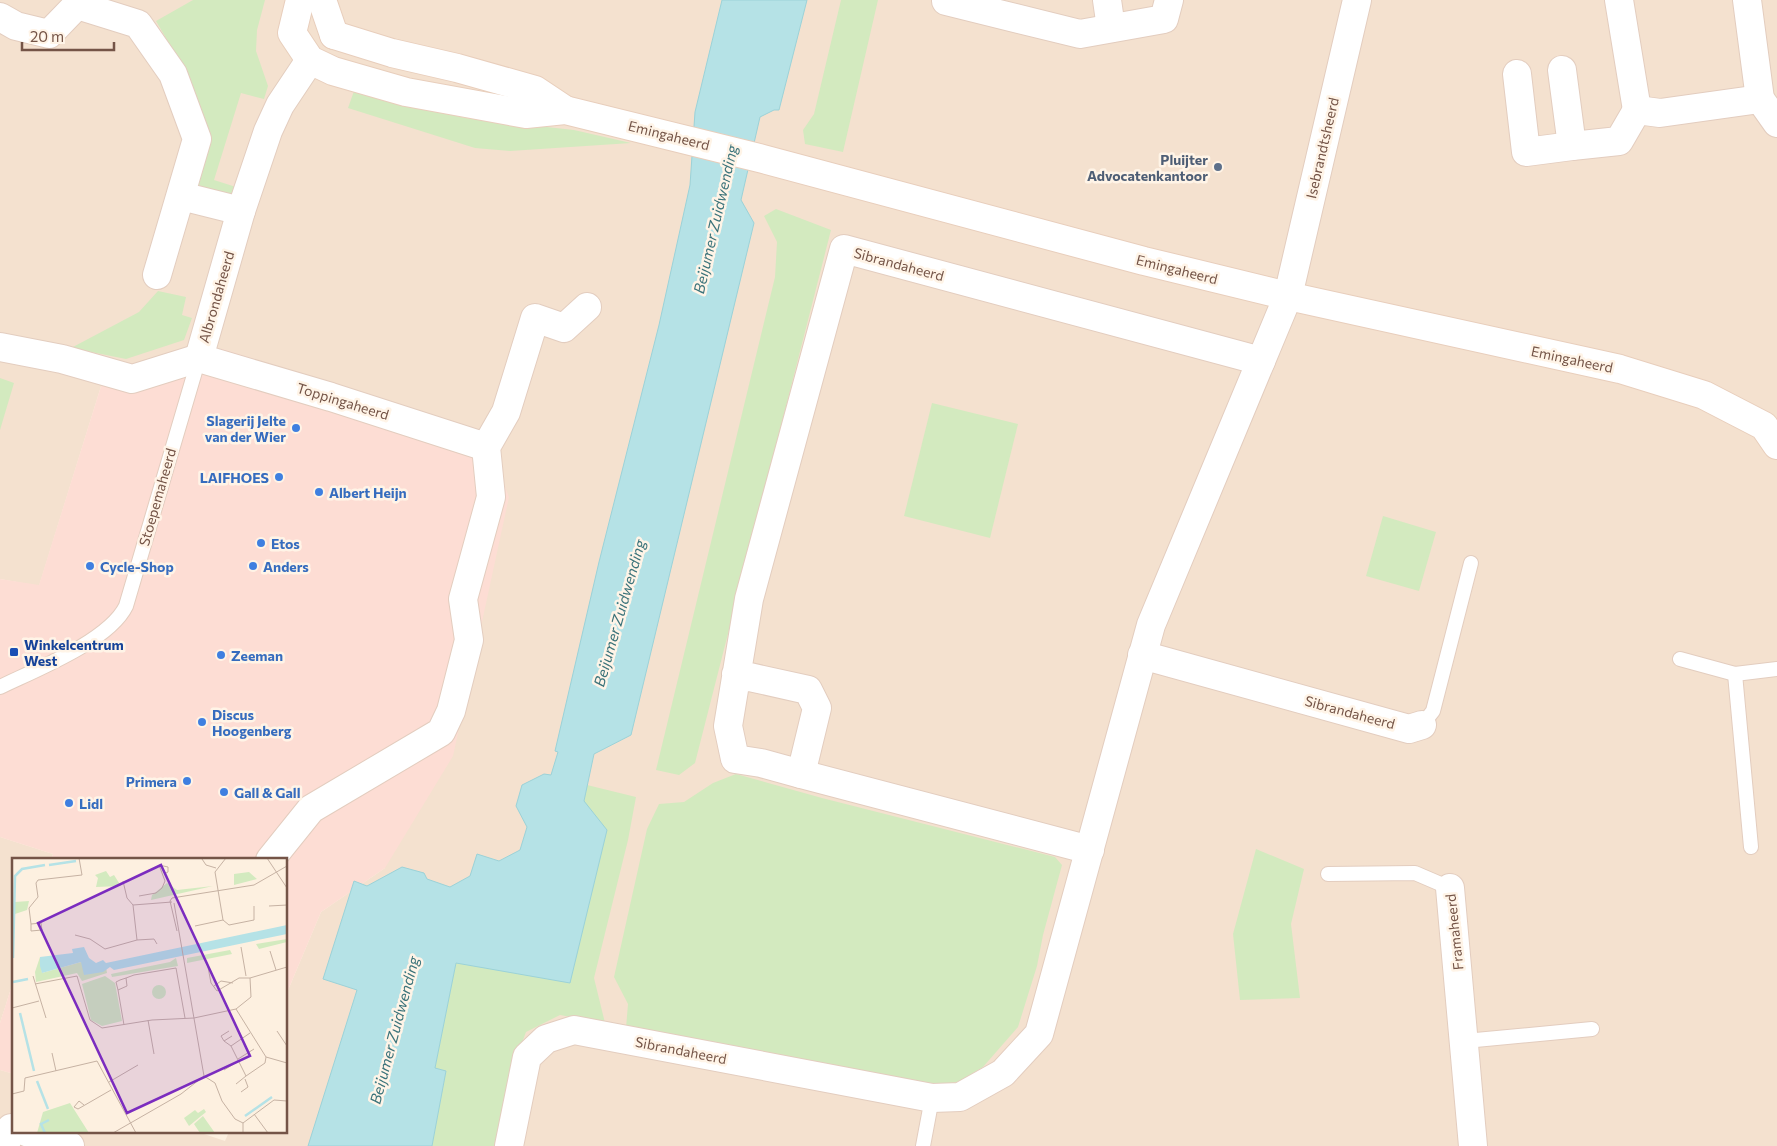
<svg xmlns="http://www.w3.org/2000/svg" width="1777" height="1146" font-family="Commissioner,sans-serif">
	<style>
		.residential { fill: #f4e1cf }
		.commercial { fill: #fdddd4 }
		.green { fill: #d3eabf }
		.water { fill: #b5e2e6; stroke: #9bd2d8 }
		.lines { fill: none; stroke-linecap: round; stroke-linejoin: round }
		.lane-casing { stroke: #e3cdbf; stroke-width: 16 }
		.street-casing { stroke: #e3cdbf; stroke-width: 30 }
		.secondary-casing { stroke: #e8cebc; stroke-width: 30 }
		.lane { stroke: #fff; stroke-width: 14 }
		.street { stroke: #fff; stroke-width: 28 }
		.secondary { stroke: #fff; stroke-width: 28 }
		.service-dot { fill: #5c6f8a; stroke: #fff4e7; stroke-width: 2 }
		.shop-dot { fill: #3f7fe0; stroke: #fff4e7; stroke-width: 2 }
		.transit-dot { fill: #1a4fb4; stroke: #fff4e7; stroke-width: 2 }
		.labels { text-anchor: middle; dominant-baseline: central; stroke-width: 5; stroke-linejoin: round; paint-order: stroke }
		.street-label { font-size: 14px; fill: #745447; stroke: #fff4e7 }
		.service-label { font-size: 14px; font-weight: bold; fill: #4e5e75; stroke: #fff4e7; text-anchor: end }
		.shop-label { font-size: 14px; font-weight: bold; fill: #366cbe; stroke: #fff4e7; text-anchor: start }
		.transit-label { font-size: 14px; font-weight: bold; fill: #164399; stroke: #fff4e7; text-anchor: start }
		.water-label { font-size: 15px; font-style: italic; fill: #3b737a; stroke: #fff4e7 }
		.inset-river { fill: none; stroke: #b5e2e6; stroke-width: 2.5 }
		.inset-road { fill: none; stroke: #c6b2a3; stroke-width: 1 }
		.view { fill: #7b2cbf; fill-opacity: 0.15; stroke: #7b2cbf; stroke-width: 2.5 }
		.inset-edge { fill: none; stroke: #745447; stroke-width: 2.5 }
	</style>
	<rect width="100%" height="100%" fill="#fdf0e0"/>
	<!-- residential -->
	<g class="residential">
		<path d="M0,0H1777V1146H0V1070L14,1074V1132H198L225,1141L229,1132H286V995L321,912L385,868L102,383L39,586L0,579Z"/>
		<path d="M0,837L53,854L51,860H14V979L0,1023Z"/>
	</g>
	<!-- commercial -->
	<g class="commercial">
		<path d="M223,349L483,431L509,497L453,756L385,868L321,912L286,995V860H51L53,854L0,837V579L39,585L102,383Z"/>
		<path d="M14,979V1074L0,1070V1023Z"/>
	</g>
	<!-- green -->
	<g class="green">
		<path d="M193,0H265L257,30L256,51L268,86L264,99L241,93L214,180L236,187L231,201L201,192L194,178L184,69L156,21Z"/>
		<path d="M841,0H878L843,152L805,144L803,130L814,114Z"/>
		<path d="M354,91L465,118L574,130L631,143L510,151L475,148L348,108Z"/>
		<path d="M776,209L831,230L695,763L679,775L656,770L775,277L777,242L764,216Z"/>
		<path d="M158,291L186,297L182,315L192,318L184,340L126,359L71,348L139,312Z"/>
		<path d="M0,378L14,383L0,430Z"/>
		<path d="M932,403L1018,424L990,538L904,516Z"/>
		<path d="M1383,516L1436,532L1419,591L1366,576Z"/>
		<path d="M736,774L822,798L1055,857L1062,865L1043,935L1037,966L1018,1027L983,1067L960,1081L936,1088L626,1028L628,1004L614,977L647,829L659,804L684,802L713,783Z"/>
		<path d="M587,785L636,797L628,840L594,978L605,1023L560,1015L526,1032L508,1080L496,1146H432L446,1071L435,1068L456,962L584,801Z"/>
		<path d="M1256,849L1304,869L1291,924L1300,998L1240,1000L1233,934Z"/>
	</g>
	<!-- water -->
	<path class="water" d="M722,0H807L779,110H774L760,117L741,200L754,223L631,735L594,754L584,801L607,830L570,983L456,963L435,1068L446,1071L432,1146H308L357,990L323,979L354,881L367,886L402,867L424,873L427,879L450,887L470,876L477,854L499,861L520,850L527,827L516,806L522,785L544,774L551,775L558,752L555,751L599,562L659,325L690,185L695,112Z"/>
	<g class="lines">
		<!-- lane casing -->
		<g class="lane-casing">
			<g id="lane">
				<path d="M1680,659L1735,674L1777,669"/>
				<path d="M1735,674L1751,847"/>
				<path d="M0,687C35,670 109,641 126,606L199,358"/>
				<path d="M1422,725L1433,711L1471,563"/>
				<path d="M1328,874L1415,873L1450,888"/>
				<path d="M1465,1041L1592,1029"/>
				<path d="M923,1146L932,1098"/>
			</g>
		</g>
		<!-- street casing -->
		<g class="street-casing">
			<g id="street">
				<path d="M1107,0L1111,28"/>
				<path d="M1619,0L1637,110"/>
				<path d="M1747,0L1760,99"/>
				<path d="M946,1L1080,34L1164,19L1169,0"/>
				<path d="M77,5L138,24L173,74L197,139L157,275"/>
				<path d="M0,17L16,26L49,34L77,5V0"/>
				<path d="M1562,70L1572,146L1619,141L1637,110L1660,113L1760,99L1777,123"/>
				<path d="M1517,74L1526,152L1572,146"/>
				<path d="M181,196L241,211"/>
				<path d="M0,347L62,359L132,379L199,358"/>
				<path d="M199,358L241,211L268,131L280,105L310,60"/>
				<path d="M199,358L331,397L486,447"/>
				<path d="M1142,655L1409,729L1422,725"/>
				<path d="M736,674L808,690L817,708L801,774L761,763L735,759L728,726L749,599L844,249L1261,361"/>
				<path d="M801,774L1090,850"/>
				<path d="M270,860L311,809L441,732L451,711L469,640L463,599L491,497L486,447L506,412L535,318L564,328L587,307"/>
				<path d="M1450,888L1473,1146"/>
				<path d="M26,1132L70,1146"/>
				<path d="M5,1146L11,1128L14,1129"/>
				<path d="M509,1146L527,1057L546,1039L574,1030L932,1098L960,1097L1003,1073L1039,1034L1151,625L1288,296L1357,0"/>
			</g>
		</g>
		<!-- secondary casing -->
		<g class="secondary-casing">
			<g id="secondary">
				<path d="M300,0L292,33L310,60L333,71L406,92L526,114L565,110L763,159L1144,261L1288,296L1620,369L1704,395L1764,426L1777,445"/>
				<path d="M322,0L334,35"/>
				<path d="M334,35L392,53L457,68L535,90L565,110"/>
			</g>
		</g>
		<!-- lane -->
		<use href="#lane" class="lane"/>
		<!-- street -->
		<use href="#street" class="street"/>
		<!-- secondary -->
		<use href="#secondary" class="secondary"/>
	</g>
	<!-- markers -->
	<circle class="service-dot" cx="1218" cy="167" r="5"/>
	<g class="shop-dot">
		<circle cx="296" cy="428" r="5"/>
		<circle cx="279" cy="477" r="5"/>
		<circle cx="319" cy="492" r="5"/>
		<circle cx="261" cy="543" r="5"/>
		<circle cx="90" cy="566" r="5"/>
		<circle cx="253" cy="566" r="5"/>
		<circle cx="221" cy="655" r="5"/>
		<circle cx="202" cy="722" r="5"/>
		<circle cx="187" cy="781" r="5"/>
		<circle cx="224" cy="792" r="5"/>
		<circle cx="69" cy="803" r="5"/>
	</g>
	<rect class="transit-dot" x="9" y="647" width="10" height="10" rx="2.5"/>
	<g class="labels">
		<!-- street labels -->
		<g class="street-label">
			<text transform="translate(669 135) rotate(14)">Emingaheerd</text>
			<text transform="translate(1322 148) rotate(-77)">Isebrandtsheerd</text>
			<text transform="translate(899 264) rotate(15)">Sibrandaheerd</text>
			<text transform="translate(1177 269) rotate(14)">Emingaheerd</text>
			<text transform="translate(216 297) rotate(-74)">Albrondaheerd</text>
			<text transform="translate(1572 359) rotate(12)">Emingaheerd</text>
			<text transform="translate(343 401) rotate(17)">Toppingaheerd</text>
			<text transform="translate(157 497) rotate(-74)">Stoepemaheerd</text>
			<text transform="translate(1350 712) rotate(15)">Sibrandaheerd</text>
			<text transform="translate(1454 932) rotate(-96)">Framaheerd</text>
			<text transform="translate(681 1050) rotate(11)">Sibrandaheerd</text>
		</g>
		<!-- service labels -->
		<g class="service-label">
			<text x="1208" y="159">Pluijter<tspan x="1208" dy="16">Advocatenkantoor</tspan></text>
		</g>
		<!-- shop labels -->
		<g class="shop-label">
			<text x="286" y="420" text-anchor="end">Slagerij Jelte<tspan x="286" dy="16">van der Wier</tspan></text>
			<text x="269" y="477" text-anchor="end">LAIFHOES</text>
			<text x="329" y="492">Albert Heijn</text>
			<text x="271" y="543">Etos</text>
			<text x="100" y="566">Cycle-Shop</text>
			<text x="263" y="566">Anders</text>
			<text x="231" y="655">Zeeman</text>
			<text x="212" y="714">Discus<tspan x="212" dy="16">Hoogenberg</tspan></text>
			<text x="177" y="781" text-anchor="end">Primera</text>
			<text x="234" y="792">Gall &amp; Gall</text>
			<text x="79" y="803">Lidl</text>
		</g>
		<!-- transit labels -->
		<g class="transit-label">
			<text x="24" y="644">Winkelcentrum<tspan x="24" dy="16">West</tspan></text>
		</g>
		<!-- water labels -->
		<g class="water-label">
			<text transform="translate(715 219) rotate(-77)">Beijumer Zuidwending</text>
			<text transform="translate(619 613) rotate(-74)">Beijumer Zuidwending</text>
			<text transform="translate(394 1030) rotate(-75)">Beijumer Zuidwending</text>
		</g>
	</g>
	<!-- overview -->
	<g transform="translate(12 858)">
		<rect width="275" height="275" fill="#fdf0e0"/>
		<path d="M94,13L98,19L102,17L109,28L84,29L86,20L83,17ZM237,14L245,21L222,27V16ZM155,25L165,32L201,28L139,42L140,37ZM17,43L15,52L3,56V44ZM275,81V84L247,91L244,86ZM218,92L220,96L175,105V100ZM28,99L30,115L69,104L94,109L95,115L70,123L65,115L24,124L23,114ZM164,100L166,108L100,119L99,116L158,104ZM93,118L103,125L110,163L90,168L79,162L70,126ZM140 134a7 7 0 1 1 14 0a7 7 0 1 1-14 0ZM58,245L77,275H25L31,254ZM192,251L194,254L177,268L172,260L183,252L186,255ZM191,258L203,275H188L182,266Z" fill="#d3eabf"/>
		<path d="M275,67V76L102,112L98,109L91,114L72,117L69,104L30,115L28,108V99L61,95L60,91L72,89L77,100L84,105L91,102L94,105Z" fill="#b5e2e6"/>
		<path class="inset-river" d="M37,7L64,3M1,100L3,18L10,11L33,7M1,124L16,121M8,155L22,213M25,223L36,251M233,258L260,239M33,275L29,266L37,262"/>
		<path class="inset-road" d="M255,0L275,30M190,1L194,7L204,10M111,23L115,40L121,47M127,38L144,35L150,30L153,23L147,7L156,9V14L152,16M158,43L160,40L242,27L275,8M158,43L165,73M121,47L160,44M121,47L125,82M257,48L275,47M211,62L203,14L214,0M19,66V73L30,72L29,65L19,66L17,50L26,39L24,25L26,22L70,17L67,0M183,68L211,62L217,67L242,62V48M63,77L78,81L93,91L125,82L142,81L145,86M229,89L234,118M258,93L264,112M196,109L199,125L205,133L227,120H238M21,118L34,160M114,120L115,128L106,132L104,124L108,122L114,120L122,117L164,110L173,160M23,126L65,118L78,162L90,170L140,162L182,160L224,151L239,139L238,120L275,109M202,128L209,123L221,125M106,132L112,167M0,150L27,143M224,151L254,199L275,205M136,162L142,196M265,173L275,188M220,178L212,183L219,188L234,218L224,226M212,183L209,178L217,173M219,188L238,175M40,195L44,213M226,201L242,191M212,212L225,204M192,218L203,225L210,243L223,261L231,265V275M234,218L253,205L254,199M97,224L126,207M229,234L236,229L233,221M0,236L12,233L13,220L85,203L124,275M72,247L67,243L62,249L66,251L99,232M242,256L256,275M231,265L262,242L275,243M101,275L169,236L192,218L162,45"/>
		<path class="view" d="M149,7L238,198L115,255L26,65Z"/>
		<rect width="275" height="275" class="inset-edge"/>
	</g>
	<!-- scale -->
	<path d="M22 42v8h92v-8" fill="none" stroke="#745447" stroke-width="2.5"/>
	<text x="30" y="42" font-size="15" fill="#745447" stroke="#fff4e7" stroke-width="4" paint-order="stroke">20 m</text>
</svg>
